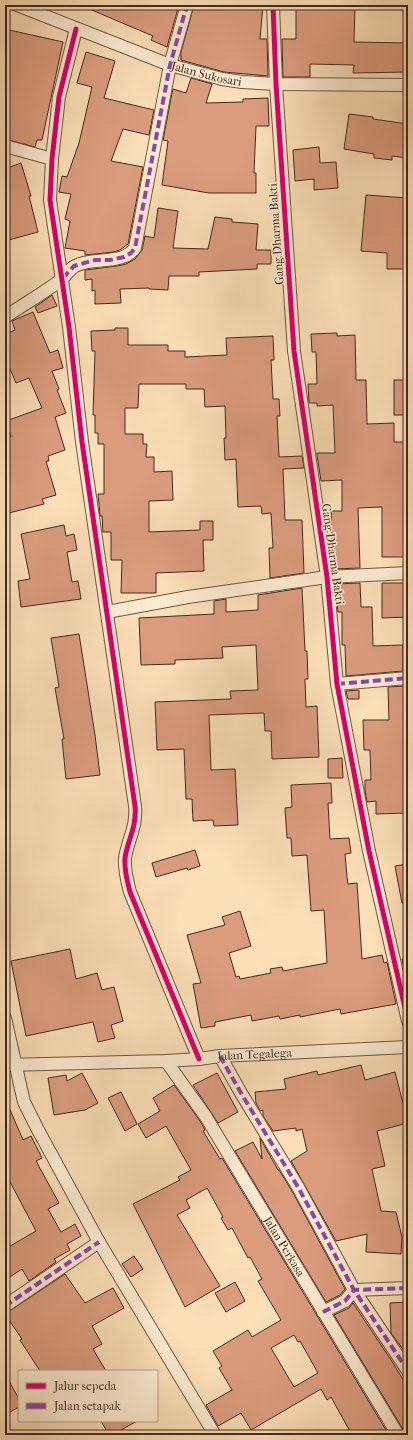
<svg xmlns="http://www.w3.org/2000/svg" width="413" height="1440" font-family="'IM FELL French Canon',serif">
	<style>
		.building { fill: #db9c7e; stroke: #44291f; fill-rule: evenodd }
		.lines { fill: none; stroke-linecap: round; stroke-linejoin: round }
		.minor-casing { stroke: #725645; stroke-width: 14 }
		.minor { stroke: #fcead0; stroke-width: 12 }
		.quiet { stroke: #8e44ad; stroke-width: 4; stroke-dasharray: 8 4; stroke-linecap: butt }
		.cycleway-casing { stroke: #fcead0; stroke-width: 8 }
		.cycleway { stroke: #d6006c; stroke-width: 5 }
		.labels { text-anchor: middle; dominant-baseline: central; stroke-width: 3; stroke-linejoin: round; paint-order: stroke }
		.street-label { font-size: 12px; fill: #44291f; stroke: #fcead0 }
	</style>
	<rect width="100%" height="100%" fill="#fbdfb7"/>
	<filter id="stains"><feTurbulence type="fractalNoise" baseFrequency=".005" numOctaves="4"/><feColorMatrix values="0 0 0 0 .2 0 0 0 0 .09 0 0 0 0 .02 0 0 0 .5 -.17"/></filter>
	<radialGradient id="worn" r=".72"><stop offset=".6" stop-color="#630" stop-opacity="0"/><stop offset="1" stop-color="#630" stop-opacity=".3"/></radialGradient>
	<!-- building -->
	<g class="building">
		<path d="M80,5H179L167,47L151,40L153,36Z"/>
		<path d="M194,5H263L260,39H267L268,76L224,72L181,60V52Z"/>
		<path d="M296,5H355L354,42L408,43V72L353,73L354,65L310,64V77H283L282,39H296Z"/>
		<path d="M5,29L63,42L42,140H37L35,147L5,139Z"/>
		<path d="M86,52L115,61L104,98L154,110L149,135L123,129L111,161L143,167L128,244L120,250L114,252L85,255V251L65,248L70,221L65,219L71,194L59,192L62,176L67,177L79,143L92,87L77,83Z"/>
		<path d="M191,78L212,84L206,103L243,102V99L268,98L269,126H256L254,173H256V193H209L162,185L168,141L163,140L172,93L173,89L186,93Z"/>
		<path d="M349,114L373,117V119L408,124V158L392,156V160L374,158V154L344,149Z"/>
		<path d="M319,147L320,163L336,162L338,188L314,190V179L295,181L293,150Z"/>
		<path d="M21,163L31,196H29L38,232L5,241V169Z"/>
		<path d="M366,195L408,198V269H387V253L361,251Z"/>
		<path d="M158,208L178,211L173,248L208,249L215,217L232,219V222L258,224L256,250H271V264H257V269L199,272V276H169L168,290L149,289V288L120,289L121,303L95,304V290L92,291V279L85,280V270L117,266L126,264L135,259L142,250L145,236L154,238Z"/>
		<path d="M52,295L57,306L38,313L35,307Z"/>
		<path d="M33,312L50,353L58,350L63,368L52,371L59,389L57,390L66,413L55,417L65,450L48,456L49,461H46L56,495L42,499L44,504L5,514V439L11,437L6,421L42,408L29,378L16,383L5,357V334L15,330L12,321Z"/>
		<path d="M115,328H128V345H168V351H185V357L227,355L226,338L273,336L274,360H271L273,399H279L280,416H277L279,457L302,456L304,468L283,469L285,520H302L304,573L270,578L269,548H273L271,513L262,514L261,506L238,507L236,459L225,460L224,438H226L225,406L205,407L204,389H186V384H139L138,408H125V434H143V444H147L146,457H154V472L172,471L173,500L149,501V532L200,530V521H213V540H203L204,571L156,573V593H121L122,560H111V532H103L102,516H100L99,504L98,494H104V444H98V433H95V415H93L95,351H92L91,331L115,330Z"/>
		<path d="M337,333V336L355,335L356,380H366L367,424L394,423V442H407L408,553H405V557H382V507L358,508L360,568L333,569L331,511H342V480L321,481L317,455V453H335L333,405L317,406V403H309L308,384H317L316,352H312L311,334Z"/>
		<rect x="394" y="380" width="14" height="35"/>
		<path d="M64,525L66,536L74,534L77,550L67,552L72,582L78,581L81,599L21,607L18,581L30,579L21,534Z"/>
		<path d="M360,583L361,607H372L373,646L403,645V671L346,676L345,645H342V612H338L335,584Z"/>
		<path d="M382,583H408V617L382,618Z"/>
		<path d="M302,588L305,651H307L308,679H305L306,707L317,706L319,757L272,759L271,731H265L264,713L209,715L211,770L235,769L238,825L214,826L213,820L193,821L192,799H186L184,749L157,750L155,702L231,699L230,691L258,690L256,645L222,647L223,658L175,660V664L141,665L139,618L214,614V601L226,599V612L258,610V595Z"/>
		<path d="M79,634L95,735L100,775L66,779L62,739H64L55,688L59,687L51,638Z"/>
		<path d="M404,686V693H408L407,749H405V780L408,779V800L406,801V813L376,814V801L367,802L365,790V780H371L370,750H364L363,720H389L388,687Z"/>
		<path d="M359,690V699H348L346,691Z"/>
		<path d="M342,758L343,778H328V759Z"/>
		<path d="M331,783L332,803H328L330,839L349,838L351,853L345,854L347,877L348,884L357,883L362,959L382,955L384,963L387,962L396,1004L341,1014L340,1009L300,1017V1015L280,1019L279,1016L252,1021L251,1015L215,1022V1026L201,1028L193,984L201,983L187,935L225,925L222,917L240,911L251,946L229,953L236,977L239,976L240,979L271,973L270,969L282,967L283,971L327,963L324,910L311,911L307,855L292,856L291,838H287L285,808L292,807L291,785Z"/>
		<path d="M195,850L200,866L188,870L187,868L156,877L152,863Z"/>
		<path d="M408,864V902L402,903L395,866Z"/>
		<path d="M70,949L76,979L97,973L102,990L114,987L123,1021L111,1025L115,1038L98,1042L93,1022L26,1036L11,961Z"/>
		<path d="M408,958V987L402,959Z"/>
		<path d="M361,1065L365,1080L395,1072L408,1123L377,1131L385,1166L372,1169L381,1211L396,1212L402,1237L401,1254L366,1252L367,1234L336,1241L291,1161L307,1151L302,1129L296,1131V1128L273,1131L263,1116V1110L260,1111L256,1103L255,1092L286,1089L284,1079L317,1071L318,1075Z"/>
		<path d="M82,1073L98,1103L85,1110L54,1115L48,1078L66,1075L67,1081Z"/>
		<path d="M217,1073L238,1112L218,1123L193,1085Z"/>
		<path d="M174,1085L200,1121L205,1130L203,1131L220,1159L222,1158L389,1435H352L331,1397L327,1400L321,1389L251,1430L241,1413L218,1426L206,1405L232,1390L219,1368L222,1366L213,1351L248,1330L252,1337L281,1320L258,1281L262,1279L250,1257L248,1258L232,1228L228,1230L221,1218L223,1217L207,1188L186,1200L190,1208L177,1215L220,1286L185,1307L133,1204L180,1180L178,1177L191,1170L166,1126L146,1138L138,1124L160,1111L153,1098ZM294,1335L298,1342L300,1341L318,1373L294,1387L271,1348Z"/>
		<path d="M121,1092L137,1124L125,1131L108,1098Z"/>
		<path d="M5,1098L23,1140L31,1136L42,1158L36,1161L59,1203L48,1209L61,1232L75,1224L81,1236L67,1244L70,1250L54,1259L56,1262L29,1281L22,1269L5,1280V1249L36,1231L9,1180L5,1182Z"/>
		<path d="M260,1138L278,1170H279L292,1191L345,1289L340,1295L326,1302L235,1151L253,1142L262,1159Z"/>
		<path d="M134,1256L143,1269L131,1277L122,1264Z"/>
		<path d="M65,1274L85,1303L113,1288L124,1308L92,1326L102,1344L93,1349L106,1371H40L20,1340L22,1339L5,1314Z"/>
		<path d="M235,1282L245,1301L226,1312L215,1293Z"/>
		<path d="M408,1302V1352H405L391,1333L390,1303Z"/>
		<path d="M353,1303L393,1363L408,1388V1435H405L404,1431L334,1315L349,1308Z"/>
		<path d="M5,1374L19,1399V1407L5,1415Z"/>
		<path d="M101,1421H137L112,1435H109Z"/>
	</g>
	<g class="lines">
		<!-- minor casing -->
		<g class="minor-casing">
			<g id="minor">
				<path id="s1" d="M17,5L170,65L222,79L242,82L276,84L408,85"/>
				<path d="M273,5L276,84L294,351L327,577L337,684L369,851L408,1021"/>
				<path d="M76,29L59,97L52,159L50,200L69,327L82,442L135,806C137,827 128,839 125,858C124,870 127,880 130,892L199,1059"/>
				<path d="M5,146L52,159"/>
				<path d="M5,317C24,304 44,293 62,279C66,275 70,269 75,266C94,256 122,266 135,248L170,65L187,5"/>
				<path d="M107,612L188,597L327,577L408,573"/>
				<path d="M337,684L408,678"/>
				<path d="M5,1018L24,1102L37,1128L99,1242L215,1435"/>
				<path d="M220,1056L241,1093L298,1187L354,1290L408,1371"/>
				<path id="s2" d="M166,1061L206,1117L398,1435"/>
				<path id="s3" d="M5,1065L166,1061L199,1059L220,1056L408,1047"/>
				<path d="M5,1306L99,1242"/>
				<path d="M323,1312L345,1301L354,1290L408,1288"/>
			</g>
		</g>
		<!-- minor -->
		<use href="#minor" class="minor"/>
		<!-- quiet -->
		<g class="quiet">
			<path d="M63,278L74,266L95,260H110L124,257L131,253L135,248L170,65L187,5"/>
			<path d="M337,684L408,678"/>
			<path d="M220,1056L241,1093L298,1187L354,1290L408,1371"/>
			<path d="M5,1306L99,1242"/>
			<path d="M323,1312L345,1301L354,1290L408,1288"/>
		</g>
		<!-- cycleway casing -->
		<g class="cycleway-casing">
			<g id="cycleway">
				<path d="M273,5L276,84L294,351L327,577L337,684L369,851L408,1021"/>
				<path d="M76,29L59,97L52,159L50,200L69,327L82,442L135,806C137,827 128,839 125,858C124,870 127,880 130,892L199,1059"/>
			</g>
		</g>
		<!-- cycleway -->
		<use href="#cycleway" class="cycleway"/>
	</g>
	<g class="labels">
		<!-- street labels -->
		<g class="street-label">
			<text stroke="none"><textPath href="#s1" startOffset="202">Jalan Sukosari</textPath></text>
			<text transform="translate(276 234) rotate(-94)">Gang Dharma Bakti</text>
			<text transform="translate(333 554) rotate(82)">Gang Dharma Bakti</text>
			<text stroke="none"><textPath href="#s3" startOffset="250">Jalan Tegalega</textPath></text>
			<text stroke="none"><textPath href="#s2" startOffset="220">Jalan Perkasa</textPath></text>
		</g>
	</g>
	<!-- margin -->
	<rect width="413" height="1440" fill="none" stroke="#fbdfb7" stroke-width="20"/>
	<rect x="6" y="6" width="401" height="1428" fill="none" stroke="#44291f" stroke-width="2"/>
	<rect x="10" y="10" width="393" height="1420" fill="none" stroke="#44291f"/>
	<!-- legend -->
	<rect x="18" y="1370" width="140" height="52" fill="#fcead0" stroke="#b29d89"/>
	<rect x="26" y="1383" width="20" height="6" fill="#d6006c" stroke="#b29d89"/>
	<text x="54" y="1390" font-size="12" fill="#44291f">Jalur sepeda</text>
	<rect x="26" y="1403" width="20" height="6" fill="#8e44ad" stroke="#b29d89"/>
	<text x="54" y="1410" font-size="12" fill="#44291f">Jalan setapak</text>
	<rect width="100%" height="100%" filter="url(#stains)"/>
	<rect width="100%" height="100%" fill="url(#worn)"/>
</svg>
